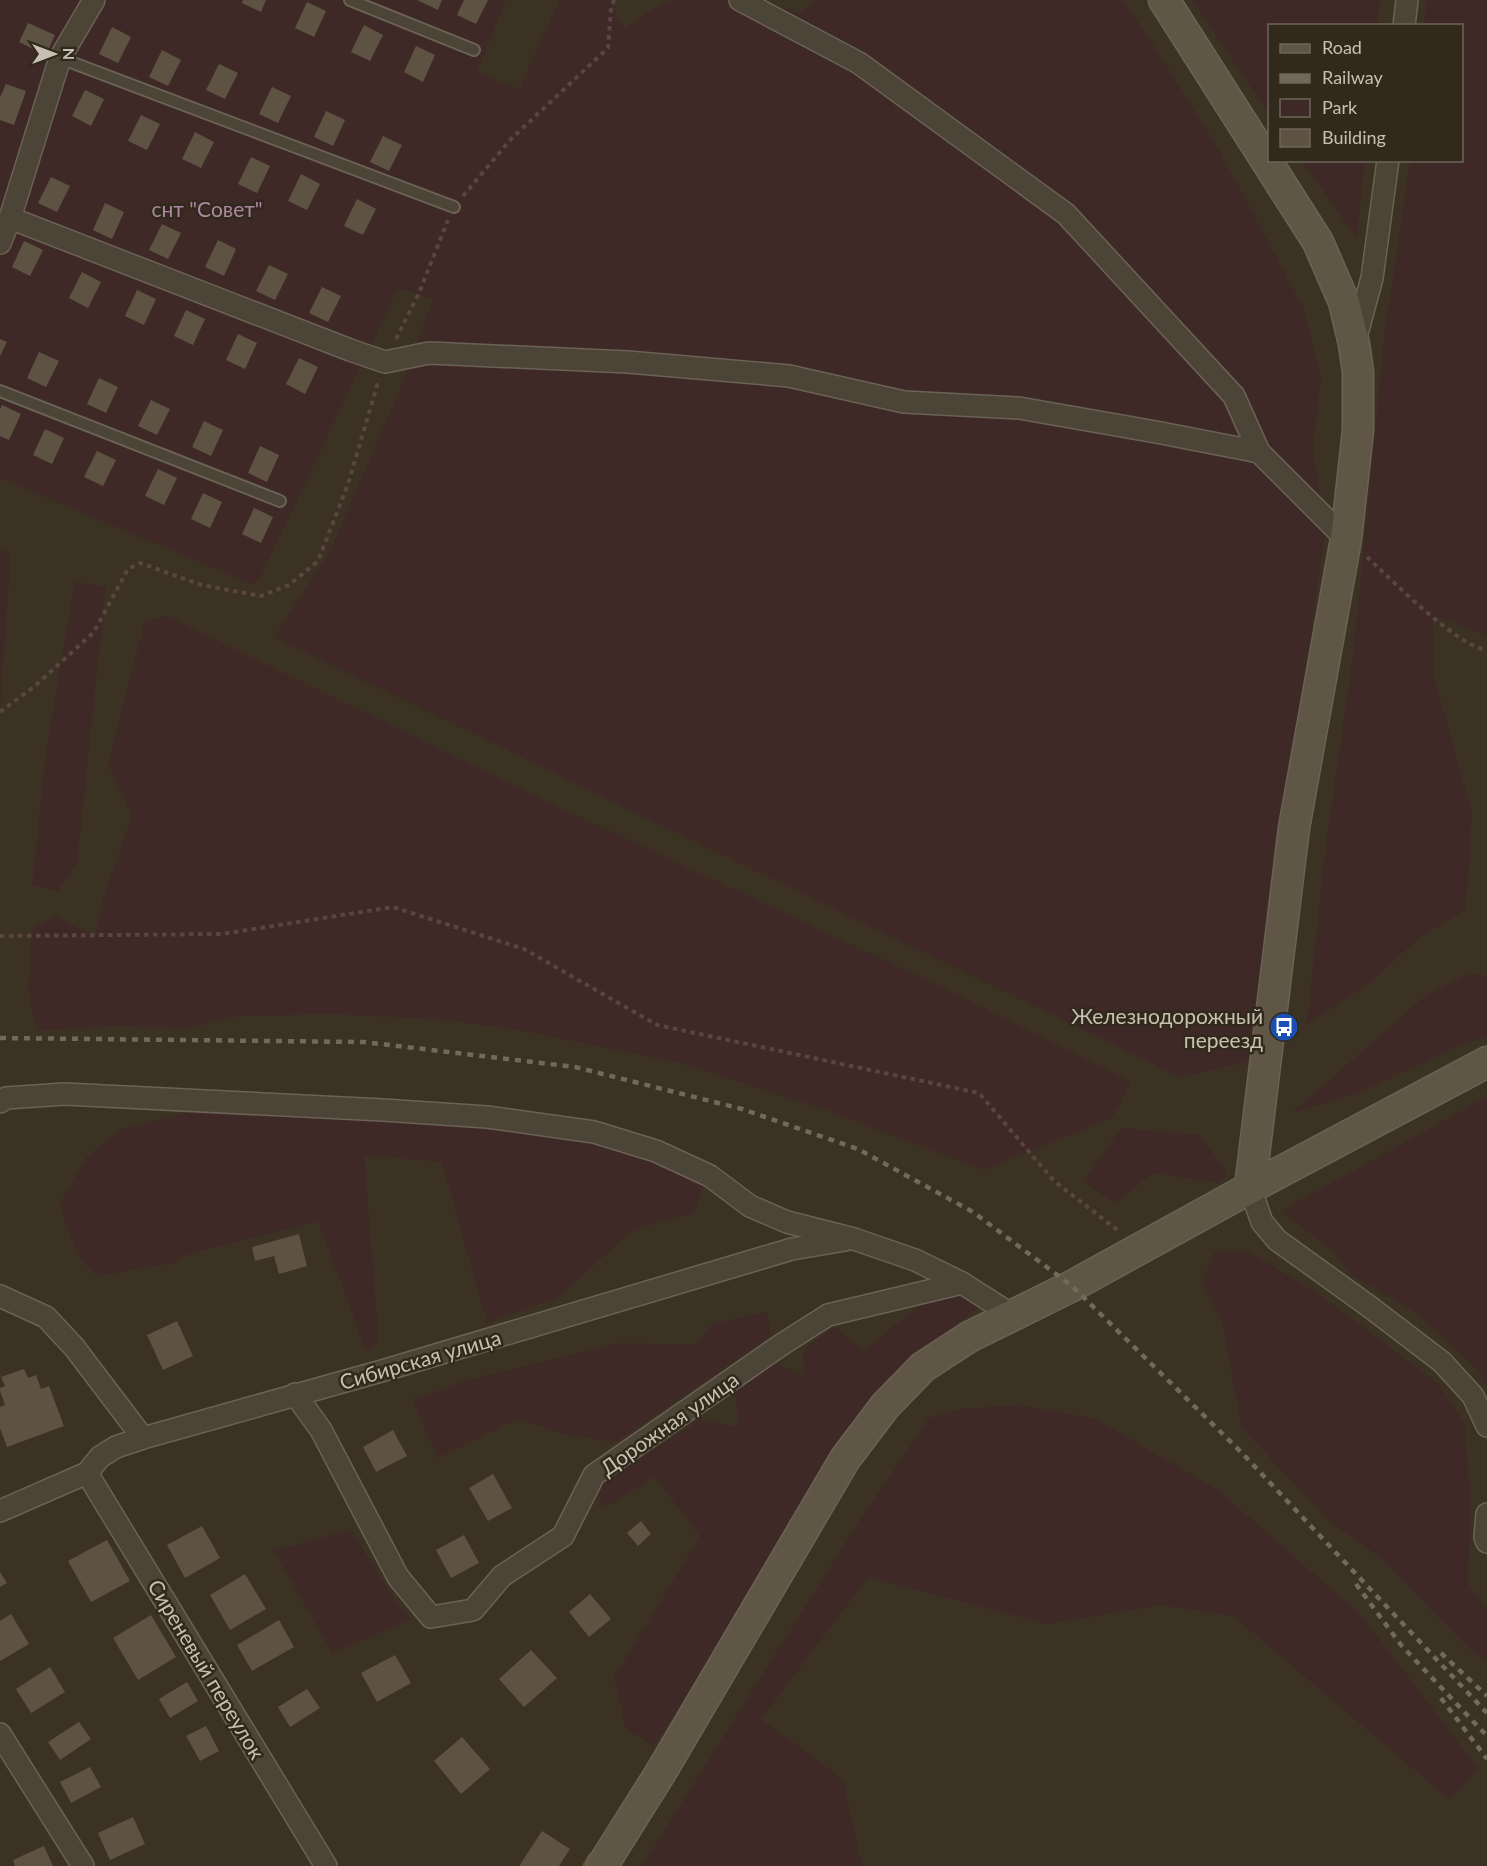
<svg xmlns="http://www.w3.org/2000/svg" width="1487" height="1866" font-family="Lato,sans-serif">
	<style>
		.green { fill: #3f2927 }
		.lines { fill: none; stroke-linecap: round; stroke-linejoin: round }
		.stream { stroke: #5e4e33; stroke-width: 6 }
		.building { fill: #5e5342 }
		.lane-casing { stroke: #6a6255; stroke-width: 14 }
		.street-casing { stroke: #6a6255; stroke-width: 24 }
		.secondary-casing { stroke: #6a6255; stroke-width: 33 }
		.path { stroke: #5a4543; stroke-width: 4; stroke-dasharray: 4.5 4.5; stroke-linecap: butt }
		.lane { stroke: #4c4437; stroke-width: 10 }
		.street { stroke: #4c4437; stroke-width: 21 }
		.secondary { stroke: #5f5645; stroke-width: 30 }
		.rail { stroke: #736959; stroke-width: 4.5; stroke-dasharray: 6 6; stroke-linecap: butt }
		.labels { text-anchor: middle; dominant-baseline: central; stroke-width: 5; stroke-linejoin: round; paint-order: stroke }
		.park-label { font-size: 21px; fill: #ad87a3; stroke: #31291c }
		.poi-label { font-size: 21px; fill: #c7c0b2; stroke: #31291c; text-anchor: end }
		.street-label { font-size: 21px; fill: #c7c0b2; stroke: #31291c }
	</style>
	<rect width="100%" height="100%" fill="#3c3223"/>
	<!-- green -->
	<g class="green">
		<path d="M0,0H506L477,72L519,89L560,0H608L624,29L659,5L671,0H764L799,14L817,0H1123L1148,37L1219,150L1303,307L1321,378L1313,447L1325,535L1295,739L1255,1060L1180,1077L274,637L330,551L403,382L433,299L398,288L260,578L254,585L0,478Z"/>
		<path d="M1192,0H1380L1378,25L1270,26L1269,114Z"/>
		<path d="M1426,0H1487V635L1433,616V673L1472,813L1466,910L1421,936L1370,983L1307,1024L1324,859L1353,655L1385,330L1410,161L1462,160V26L1424,25Z"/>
		<path d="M1302,161H1365L1357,239Z"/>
		<path d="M0,548L11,553L0,708Z"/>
		<path d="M75,582L106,587L77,863L58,891L32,885L46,752Z"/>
		<path d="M168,616L510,784L969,1000L1131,1082L1112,1118L984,1170L821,1108L677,1062L519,1030L436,1019L331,1014L238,1016L190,1028L112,1026L37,1031L28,991L32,929L55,916L95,937L102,903L132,815L108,764L145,621Z"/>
		<path d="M1470,973L1487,976V1036L1455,1047L1361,1092L1292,1113L1426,995Z"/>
		<path d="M1487,1097V1387L1478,1370L1416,1313L1352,1275L1330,1249L1281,1211Z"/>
		<path d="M190,1112L305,1114L513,1127L634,1151L703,1185L694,1213L633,1230L557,1298L487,1323L442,1162L364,1155L379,1343L366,1351L318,1221L192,1253L173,1263L99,1276C75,1261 67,1229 60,1203L86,1158L120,1130Z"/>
		<path d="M1121,1128L1200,1135L1228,1174L1218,1183L1153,1173L1115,1203L1083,1182Z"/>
		<path d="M1215,1251L1249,1252L1317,1293L1439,1384L1465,1424L1470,1498L1468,1584L1487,1610V1660L1471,1650L1379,1556L1332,1524L1241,1427L1223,1324L1202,1281Z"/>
		<path d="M940,1289L982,1304L888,1378L654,1746L626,1729L614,1678L700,1536L655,1477L604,1508L594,1486L700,1420L739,1427L734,1379L777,1364L804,1376L803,1349L835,1327L863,1351Z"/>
		<path d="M767,1312L771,1336L616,1442L571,1436L517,1419L438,1458L412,1400L471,1379L620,1343L695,1345L713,1324Z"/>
		<path d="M1021,1405L1095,1419L1218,1490L1361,1615L1478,1768L1450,1800L1233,1616L1160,1605L1048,1624L868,1577L761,1719L843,1779L862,1866H642L861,1518L929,1418L961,1409Z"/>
		<path d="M351,1530L399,1607L412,1619L332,1653L274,1551Z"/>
	</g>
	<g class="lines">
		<!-- stream -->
		<path class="stream" d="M585,1866L591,1856"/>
	</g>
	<!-- building -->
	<g class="building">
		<path d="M243,0H266L261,12L242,3Z"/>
		<path d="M417,0H442L438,10Z"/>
		<path d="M464,0H488L476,24L457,15Z"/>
		<path d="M307,2L326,11L314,37L295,28Z"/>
		<path d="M28,23L55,35L46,55L19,42Z"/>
		<path d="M364,25L383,35L370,61L351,52Z"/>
		<path d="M112,27L131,37L118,63L99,54Z"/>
		<path d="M416,46L435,55L423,82L404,72Z"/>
		<path d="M162,50L181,60L168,86L149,77Z"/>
		<path d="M219,64L238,73L225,99L206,90Z"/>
		<path d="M6,84L26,91L14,125L0,120V97Z"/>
		<path d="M272,87L291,96L278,123L259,114Z"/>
		<path d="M85,90L104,99L91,126L72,116Z"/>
		<path d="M326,111L345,120L333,146L314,137Z"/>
		<path d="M141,115L160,124L147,150L128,141Z"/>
		<path d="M195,132L214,142L201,168L182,159Z"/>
		<path d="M383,136L402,145L389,171L370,162Z"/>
		<path d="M251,157L270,166L257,193L238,184Z"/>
		<path d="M301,174L320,184L307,210L288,201Z"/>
		<path d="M51,177L70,186L57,212L38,203Z"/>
		<path d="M357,199L376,209L363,235L344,226Z"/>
		<path d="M105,203L124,212L112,239L93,230Z"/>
		<path d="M162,224L181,233L168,259L149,250Z"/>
		<path d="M218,240L236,249L224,276L205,267Z"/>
		<path d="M24,241L43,250L30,276L12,267Z"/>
		<path d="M269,265L288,274L275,300L256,291Z"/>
		<path d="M82,272L101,282L88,308L69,298Z"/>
		<path d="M322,287L341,296L328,322L309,313Z"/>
		<path d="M137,290L156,299L144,325L125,316Z"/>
		<path d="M186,310L205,319L193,345L174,336Z"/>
		<path d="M238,334L257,343L245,369L226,360Z"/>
		<path d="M0,339L7,342L0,356Z"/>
		<path d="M39,352L59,361L46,387L27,378Z"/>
		<path d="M299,358L318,367L305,394L286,384Z"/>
		<path d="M99,378L118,387L106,413L87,404Z"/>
		<path d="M151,400L170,409L157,435L138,426Z"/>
		<path d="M2,405L21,414L9,440L0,436V409Z"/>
		<path d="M204,421L223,430L211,456L192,447Z"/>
		<path d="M45,429L64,438L52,464L33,455Z"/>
		<path d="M260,446L279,455L267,482L248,473Z"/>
		<path d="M97,451L116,460L103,486L84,477Z"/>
		<path d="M158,469L177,478L164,505L145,496Z"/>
		<path d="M203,493L222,502L210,528L191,519Z"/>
		<path d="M254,508L273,517L261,543L242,534Z"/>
		<path d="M299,1234L307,1266L279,1274L274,1256L255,1261L252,1247Z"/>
		<path d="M177,1321L193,1356L163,1370L147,1335Z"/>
		<path d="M24,1369L28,1378L36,1375L41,1389L49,1386L64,1426L7,1447L0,1428V1407L5,1405L0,1391V1388L5,1386L1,1377Z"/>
		<path d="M393,1430L407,1456L376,1472L363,1447Z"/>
		<path d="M493,1474L512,1508L488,1521L469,1488Z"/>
		<path d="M641,1521L651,1534L638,1546L627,1533Z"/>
		<path d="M202,1526L220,1558L185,1578L167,1545Z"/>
		<path d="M464,1535L479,1563L451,1578L436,1550Z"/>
		<path d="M107,1540L130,1581L91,1602L68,1561Z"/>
		<path d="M0,1572L7,1583L0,1587Z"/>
		<path d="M245,1574L266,1609L230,1630L210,1595Z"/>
		<path d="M590,1594L611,1619L589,1637L569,1612Z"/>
		<path d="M11,1614L29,1644L0,1661V1621Z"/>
		<path d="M151,1615L176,1657L138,1680L113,1638Z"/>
		<path d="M279,1620L294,1647L252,1671L237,1645Z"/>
		<path d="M531,1650L557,1678L524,1707L499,1679Z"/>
		<path d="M395,1655L411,1683L377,1702L361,1673Z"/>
		<path d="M50,1667L65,1692L31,1713L16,1689Z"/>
		<path d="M187,1682L198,1701L170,1718L159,1699Z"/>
		<path d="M307,1689L320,1708L290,1727L278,1707Z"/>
		<path d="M79,1722L91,1739L60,1760L48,1742Z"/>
		<path d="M206,1726L219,1751L200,1761L186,1736Z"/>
		<path d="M462,1737L490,1769L461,1794L434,1761Z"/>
		<path d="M90,1767L101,1787L71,1803L60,1782Z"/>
		<path d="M133,1817L145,1844L110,1860L98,1833Z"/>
		<path d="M542,1831L570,1849L559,1866H519Z"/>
		<path d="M44,1846L53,1866H15L13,1860Z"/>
	</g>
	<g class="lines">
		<!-- lane casing -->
		<g class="lane-casing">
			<g id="lane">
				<path d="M350,0L474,50"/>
				<path d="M60,58L454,207"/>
				<path d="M0,391L280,501"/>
			</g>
		</g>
		<!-- street casing -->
		<g class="street-casing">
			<g id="street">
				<path d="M740,0L859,63L1066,214L1234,396L1259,452L1346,539"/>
				<path d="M1404,26L1407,0"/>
				<path d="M10,218L350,350L385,362L429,353L628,362L789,376L904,402L1019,408L1156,432L1259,452"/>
				<path d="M0,243L10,218L60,58L94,0"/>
				<path d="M1355,341L1372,278L1388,160"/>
				<path d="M0,1102L6,1098L65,1094L383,1110L487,1117L594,1132L656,1151L710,1176L750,1206L787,1222L854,1239L915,1260L962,1283L1012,1315"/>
				<path d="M1250,1188L1262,1222L1277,1240L1370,1307L1442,1362L1473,1396L1487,1426"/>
				<path d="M0,1296L46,1317L74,1347L143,1438"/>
				<path d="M295,1394L321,1430L398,1577L431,1617L473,1610L502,1576L563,1536L594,1475L781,1345L828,1315L962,1283"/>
				<path d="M87,1473L326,1866"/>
				<path d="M0,1511L87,1473L100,1457L116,1447L143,1438L385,1370L792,1249L845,1240"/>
				<path d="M1487,1514L1485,1537L1487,1542"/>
				<path d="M0,1734L83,1866"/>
			</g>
		</g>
		<!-- secondary casing -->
		<g class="secondary-casing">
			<g id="secondary">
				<path d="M1164,0L1318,242L1344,302L1354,344L1358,372V430L1346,539L1294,828L1250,1188"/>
				<path d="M602,1866L661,1772L845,1459L885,1406L923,1367L969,1337L1072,1286L1250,1188L1487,1062"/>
			</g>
		</g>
		<!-- path -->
		<g class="path">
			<path d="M463,196L511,139L608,48L611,10L614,0"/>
			<path d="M396,339L419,293L448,220"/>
			<path d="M1367,557C1392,580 1456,646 1487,650"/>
			<path d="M0,712L35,686L94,632L128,569L140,563L202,585L261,596L289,585L318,561L348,484L379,379"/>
			<path d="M0,936L222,934L393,907L524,949L657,1025L979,1093L1054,1181L1120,1232"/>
		</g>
		<!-- lane -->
		<use href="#lane" class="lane"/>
		<!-- street -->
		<use href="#street" class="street"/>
		<!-- secondary -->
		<use href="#secondary" class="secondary"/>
		<!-- rail -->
		<g class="rail">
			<path d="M0,1038L364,1042L575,1067L742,1109L858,1149L973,1212L1072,1286L1241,1452L1487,1713"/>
			<path d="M1356,1584L1401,1645L1487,1736"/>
			<path d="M1441,1653L1487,1696"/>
			<path d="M1441,1698L1487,1759"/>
		</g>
	</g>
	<!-- icons -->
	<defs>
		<g id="bus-disc" transform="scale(1.5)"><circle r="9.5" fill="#1a4fb4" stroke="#31291c"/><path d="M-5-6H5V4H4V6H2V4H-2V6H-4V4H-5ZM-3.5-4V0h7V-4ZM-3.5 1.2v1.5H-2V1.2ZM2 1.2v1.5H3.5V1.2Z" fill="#fff"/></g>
	</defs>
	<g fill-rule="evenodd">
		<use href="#bus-disc" x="1284" y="1027"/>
	</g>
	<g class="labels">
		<!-- park labels -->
		<g class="park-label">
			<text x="207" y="208">снт "Совет"</text>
		</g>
		<!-- poi labels -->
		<g class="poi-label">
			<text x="1263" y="1015">Железнодорожный<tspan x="1263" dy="24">переезд</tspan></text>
		</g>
		<!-- street labels -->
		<g class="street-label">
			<text transform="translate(420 1359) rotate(-16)">Сибирская улица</text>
			<text transform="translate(669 1423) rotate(-35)">Дорожная улица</text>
			<text transform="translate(207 1669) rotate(59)">Сиреневый переулок</text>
		</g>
	</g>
	<!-- legend -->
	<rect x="1268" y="24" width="195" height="138" fill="#31291c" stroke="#6d6558" stroke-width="1.5"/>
	<rect x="1280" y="44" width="30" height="9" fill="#5f5645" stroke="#6d6558" stroke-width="1.5"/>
	<text x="1322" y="54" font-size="18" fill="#c7c0b2">Road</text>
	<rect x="1280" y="74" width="30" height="9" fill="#736959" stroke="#6d6558" stroke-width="1.5"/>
	<text x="1322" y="84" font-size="18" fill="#c7c0b2">Railway</text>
	<rect x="1280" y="99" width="30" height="18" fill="#3f2927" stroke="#6d6558" stroke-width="1.5"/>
	<text x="1322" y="114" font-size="18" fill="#c7c0b2">Park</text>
	<rect x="1280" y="129" width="30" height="18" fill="#5e5342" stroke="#6d6558" stroke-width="1.5"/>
	<text x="1322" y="144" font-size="18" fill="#c7c0b2">Building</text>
	<!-- north arrow -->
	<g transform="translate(54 54) rotate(90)" stroke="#31291c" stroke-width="4.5" paint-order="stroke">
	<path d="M0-4.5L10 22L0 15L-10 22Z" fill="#c7c0b2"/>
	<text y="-9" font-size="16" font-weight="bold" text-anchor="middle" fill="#c7c0b2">N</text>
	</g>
</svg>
